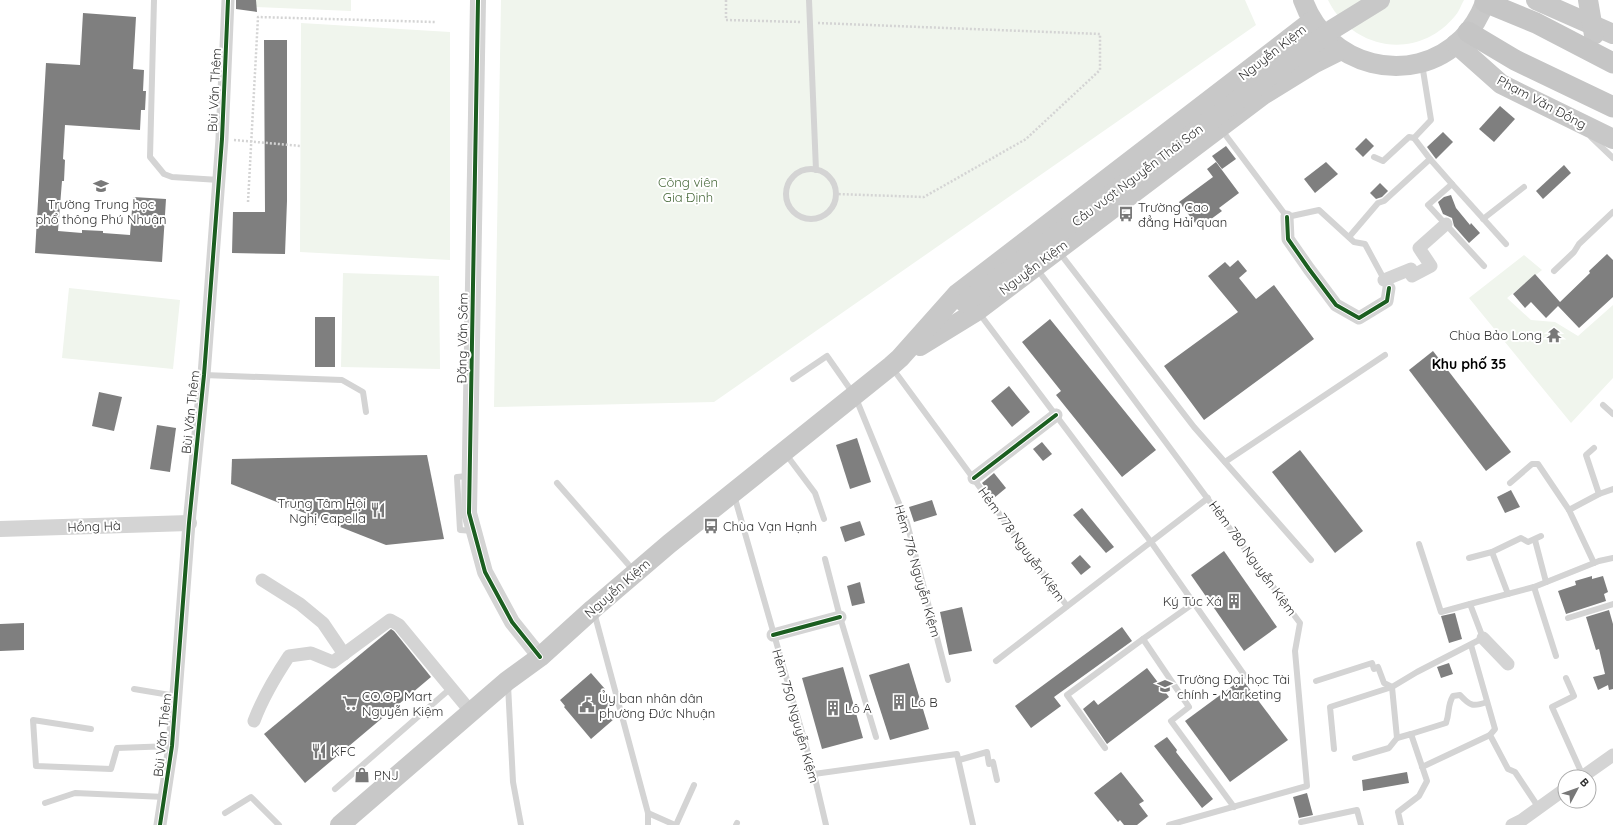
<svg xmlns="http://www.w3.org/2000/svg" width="1613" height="825" font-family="Quicksand,sans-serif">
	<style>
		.green { fill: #f0f5ed }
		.building { fill: #7f7f7f }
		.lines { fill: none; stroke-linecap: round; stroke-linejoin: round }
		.path { stroke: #d4d4d4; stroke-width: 2.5; stroke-dasharray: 2 2; stroke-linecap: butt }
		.service { stroke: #d4d4d4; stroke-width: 6 }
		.minor { stroke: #d4d4d4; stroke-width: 13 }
		.tertiary { stroke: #d4d4d4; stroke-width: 16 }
		.primary { stroke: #c8c8c8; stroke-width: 20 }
		.trunk { stroke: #c5c5c5; stroke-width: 21 }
		.primary-bridge { stroke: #c8c8c8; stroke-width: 20 }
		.cycleway-casing { stroke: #fff; stroke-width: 6 }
		.cycleway { stroke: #1b5e20; stroke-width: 4 }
		.labels { text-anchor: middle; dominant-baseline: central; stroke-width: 4; stroke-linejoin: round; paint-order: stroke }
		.street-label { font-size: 13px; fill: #303030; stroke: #fff }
		.park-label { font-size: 13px; fill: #4a6b3d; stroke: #fff }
		.poi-label { font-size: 13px; fill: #303030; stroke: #fff; text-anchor: start }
		.neighbourhood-label { font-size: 14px; font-weight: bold; fill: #000; stroke: #fff }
	</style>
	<rect width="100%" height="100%" fill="#fff"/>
	<!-- green -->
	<g class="green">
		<path d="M256,0H351V11L256,7Z"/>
		<path d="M501,0H1245L1256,25L714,402L494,407Z"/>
		<path d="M1328,0H1464C1461,5 1459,12 1455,16C1418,61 1353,51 1328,0Z"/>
		<path d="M301,23L450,32V260L300,252Z"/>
		<path d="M1524,255L1542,270L1507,298L1531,320L1555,322L1578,336L1613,305V378L1571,423L1469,298Z"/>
		<path d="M343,273L439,276L440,369L341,367Z"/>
		<path d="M69,288L180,300L173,369L62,358Z"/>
	</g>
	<!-- building -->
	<g class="building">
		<path d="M236,0H256L257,12L236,9Z"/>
		<path d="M83,13L136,17L133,69L144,70L143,91H146L145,110H141L140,130L65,125L63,159L65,160L64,181H62L58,231L82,233V230L103,231V233L130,235L133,197L166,199L162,262L35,253L46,63L80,65Z"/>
		<path d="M264,40H287V201L285,254L232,253L233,212H265Z"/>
		<path d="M1500,106L1515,119L1494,142L1479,129Z"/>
		<path d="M1443,132L1453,142L1436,159L1427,147Z"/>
		<path d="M1366,138L1374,146L1363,157L1355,149Z"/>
		<path d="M1226,146L1236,159L1222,169L1212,156Z"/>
		<path d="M1216,162L1239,193L1219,208L1222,211L1199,228L1179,202L1213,177L1207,169Z"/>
		<path d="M1326,162L1338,174L1315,193L1304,179Z"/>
		<path d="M1564,165L1571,173L1543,199L1536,191Z"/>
		<path d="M1380,183L1388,191L1382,197L1376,199L1370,193Z"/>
		<path d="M1451,195L1456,208L1470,225L1471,223L1480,233L1469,243L1454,226L1452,218L1443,214L1438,202L1444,197Z"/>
		<path d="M1607,254L1613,260V297L1579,328L1558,306L1546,318L1531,302L1525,308L1513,294L1535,274L1560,302L1590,273L1589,271Z"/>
		<path d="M1238,260L1247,271L1239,278L1256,299L1274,285L1314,339L1204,420L1164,366L1238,312L1208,276L1225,262L1230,267Z"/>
		<rect x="315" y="317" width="20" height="50"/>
		<path d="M1050,319L1156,450L1122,477L1056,395L1061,391L1022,342Z"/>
		<path d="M1433,351L1511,452L1486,471L1409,370Z"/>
		<path d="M1009,386L1030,412L1012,427L991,401Z"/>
		<path d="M99,392L122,397L114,431L92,426Z"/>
		<path d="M157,425L176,428L170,472L150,469Z"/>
		<path d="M857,438L871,482L850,489L836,445Z"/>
		<path d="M1042,442L1052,454L1043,461L1033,449Z"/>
		<path d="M1300,450L1363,531L1335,553L1272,472Z"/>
		<path d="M427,455L444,539L386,545L231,484L232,459Z"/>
		<path d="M994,473L1006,488L994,498L982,483Z"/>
		<path d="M1511,490L1520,507L1505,513L1497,497Z"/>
		<path d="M932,500L937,515L914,522L909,507Z"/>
		<path d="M1082,508L1114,547L1106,553L1073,515Z"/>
		<path d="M860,521L865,535L845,542L840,527Z"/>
		<path d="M1224,551L1277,627L1244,651L1191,575Z"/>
		<path d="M1080,555L1091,567L1081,575L1071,563Z"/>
		<path d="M1592,576V579L1603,576L1608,592L1604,594L1606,601L1566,614L1558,591L1576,585L1575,581Z"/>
		<path d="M860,582L865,603L852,606L847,586Z"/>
		<path d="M962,607L972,651L949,655L940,612Z"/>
		<path d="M1609,610L1613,624V689L1609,690L1608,685L1598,690L1593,677L1605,674L1599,649L1596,650L1586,617Z"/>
		<path d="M1455,613L1462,639L1449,643L1441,616Z"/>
		<path d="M24,623V650L0,651V624Z"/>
		<path d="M1122,627L1132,641L1054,697L1061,706L1031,728L1015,706Z"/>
		<path d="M391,629L394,631L431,677L305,783L264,734Z"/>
		<path d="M909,663L929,729L890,740L869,675Z"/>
		<path d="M1449,663L1453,674L1441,678L1437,667Z"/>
		<path d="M843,667L863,738L822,749L802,678Z"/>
		<path d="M1147,668L1169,697L1107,744L1083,709L1094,700L1098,705Z"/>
		<path d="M591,673L605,689L603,692L613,703L605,709L614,719L591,739L564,707L565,706L560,700Z"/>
		<path d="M1242,679L1288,740L1230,782L1185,721Z"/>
		<path d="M1167,737L1177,750L1176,752L1213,799L1202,808L1154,746Z"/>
		<path d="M1121,772L1144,801L1139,804L1148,816L1137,825H1124L1120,820L1118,822L1094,793Z"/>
		<path d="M1407,772L1409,783L1363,791L1362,780Z"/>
		<path d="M1307,793L1313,815L1299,818L1293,797Z"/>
	</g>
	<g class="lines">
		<!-- path -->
		<g class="path">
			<path d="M726,0V20L801,22"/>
			<path d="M818,23L1100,34V70L1026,139L924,197L836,194"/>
			<path d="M234,140L301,146"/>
			<path d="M248,202L258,17L435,22"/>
		</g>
		<!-- service -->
		<g class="service">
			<path d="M154,0L150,157L164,174L172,177L219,180"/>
			<path d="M809,0L816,170"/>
			<path d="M1422,64L1431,120L1414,138L1430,159L1452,184L1428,205L1484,266"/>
			<path d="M1221,129L1287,217L1319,210L1354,242L1365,244L1385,281"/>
			<path d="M1591,137L1613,158"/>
			<path d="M1374,157L1383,161L1409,137L1414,138"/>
			<circle cx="811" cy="194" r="25"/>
			<path d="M1452,184L1506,244"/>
			<path d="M1483,219L1524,187"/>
			<path d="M1349,237L1378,203L1384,201L1430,159"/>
			<path d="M1059,252L1194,427L1311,560"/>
			<path d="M1037,269L1300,623L1295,651L1307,786L1169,825"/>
			<path d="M1554,271L1574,252L1579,244L1613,212"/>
			<path d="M979,313L1151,542L1245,676"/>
			<path d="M893,369L1067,606"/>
			<path d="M204,375L342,380L363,392L366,412"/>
			<path d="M793,379L827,356L855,396L907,523L948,680"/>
			<path d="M1603,405L1613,414"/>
			<path d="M1594,448L1586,455L1599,494"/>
			<path d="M785,453L815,493L824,519"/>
			<path d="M1225,462L1385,355"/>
			<path d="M468,476L457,477L460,530L474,531"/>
			<path d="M557,483L634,571"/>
			<path d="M1510,483L1532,464H1538L1569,510L1594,563"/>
			<path d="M734,495L814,774L826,825"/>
			<path d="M1569,510L1599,494L1613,489"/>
			<path d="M1535,540L1546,582"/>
			<path d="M1419,544L1441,612L1470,604"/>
			<path d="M1492,552L1508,594"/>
			<path d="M1469,558L1492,552L1521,538L1528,542L1541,536"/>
			<path d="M825,559L840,617L876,737"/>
			<path d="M1534,587L1556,656"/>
			<path d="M594,612L648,813V825"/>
			<path d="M1568,618L1613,604"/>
			<path d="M1143,639L1194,603"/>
			<path d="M1471,645L1495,729L1490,735L1508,769L1515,772L1539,808"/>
			<path d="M996,661L1208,498"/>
			<path d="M1566,678L1574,696L1552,707L1583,776"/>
			<path d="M1316,681L1372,663L1374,669L1378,667L1384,683L1392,687L1397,738L1411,734L1427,781L1419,796L1398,812L1401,825"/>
			<path d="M508,685L513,782L521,825"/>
			<path d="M134,689L176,696"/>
			<path d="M91,729L33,720L36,766L111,769L117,748L172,746"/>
			<path d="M1411,734L1446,723C1450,712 1447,706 1453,696L1460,695C1470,706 1473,707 1487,702"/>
			<path d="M1105,748L1067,695L1143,639L1189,707L1171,721L1234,807"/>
			<path d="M1334,749L1330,707L1392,687L1417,672L1483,638L1470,604L1534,587L1599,561L1613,558"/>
			<path d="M1355,758L1389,748L1397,738"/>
			<path d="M959,760L987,752L989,764L993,762L997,780"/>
			<path d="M1422,767L1490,735"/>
			<path d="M814,774L957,754L973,825"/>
			<path d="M335,789L451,688"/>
			<path d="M45,803L75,793L165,797"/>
			<path d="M225,813L251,797L279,825"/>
			<path d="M648,813L675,825"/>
			<path d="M1301,822L1357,810L1361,825"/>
			<path d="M676,825L694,785"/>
			<path d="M736,825L737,823"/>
		</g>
		<!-- minor -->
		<g class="minor">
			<path d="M1287,217L1288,239L1309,269L1336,305L1359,318L1387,301L1389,288"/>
			<path d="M1384,280L1411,269L1412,276L1431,266L1419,248L1446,224"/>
			<path d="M974,478L1056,415"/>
			<path d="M262,580L300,604L323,623L344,654"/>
			<path d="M773,635L840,617"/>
			<path d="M1483,638L1508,664"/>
			<path d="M254,721C263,697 275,677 289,656L311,653L333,662L390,620L399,625L471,712"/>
			<path d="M1582,777L1613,755"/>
			<path d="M160,825L172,746L189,523L204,375L222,139L228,0"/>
			<path d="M1512,825L1522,820L1565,789"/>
		</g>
		<!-- tertiary -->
		<g class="tertiary">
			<path d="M478,0L469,513L485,572L512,622L540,657"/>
			<path d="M0,529L189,523"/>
		</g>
		<!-- primary -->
		<g class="primary">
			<path d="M1303,0C1326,66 1411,89 1462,39C1473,28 1481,14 1486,0"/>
			<path d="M1536,0L1613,34"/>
			<path d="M1588,0L1594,35"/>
			<path d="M1456,44L1501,84L1613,139"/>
			<path d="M920,346L977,311L1263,95L1315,63L1341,50"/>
			<path d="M340,825L507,681L540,657L593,609L669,544L891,366L900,358L957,294L1312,21"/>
		</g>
		<!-- trunk -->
		<g class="trunk">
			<path d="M1485,2L1536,23L1613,63"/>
			<path d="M1468,32L1515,60L1613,107"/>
		</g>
		<!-- primary-bridge -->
		<path class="primary-bridge" d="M965,303L1333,29L1380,0"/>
		<!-- cycleway casing -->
		<g class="cycleway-casing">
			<g id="cycleway">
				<path d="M478,0L469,513L485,572L512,622L540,657"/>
				<path d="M1287,217L1288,239L1309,269L1336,305L1359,318L1387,301L1389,288"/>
				<path d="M974,478L1056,415"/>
				<path d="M773,635L840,617"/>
				<path d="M160,825L172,746L189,523L204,375L222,139L228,0"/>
			</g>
		</g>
		<!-- cycleway -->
		<use href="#cycleway" class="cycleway"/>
	</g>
	<!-- icons -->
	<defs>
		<g id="school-bare" transform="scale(1.2)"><path d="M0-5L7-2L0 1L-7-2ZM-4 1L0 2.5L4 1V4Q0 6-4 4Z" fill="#787878" stroke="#fff" stroke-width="2.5" paint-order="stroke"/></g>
		<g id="bus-bare" transform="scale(1.2)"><path d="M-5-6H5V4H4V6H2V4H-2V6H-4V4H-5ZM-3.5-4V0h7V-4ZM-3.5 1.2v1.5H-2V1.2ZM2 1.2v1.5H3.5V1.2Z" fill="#787878" stroke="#fff" stroke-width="2.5" paint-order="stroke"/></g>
		<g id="temple-bare" transform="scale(1.2)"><path d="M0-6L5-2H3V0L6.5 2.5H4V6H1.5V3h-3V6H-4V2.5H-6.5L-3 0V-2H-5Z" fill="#787878" stroke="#fff" stroke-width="2.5" paint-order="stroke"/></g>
		<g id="restaurant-bare" transform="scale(1.2)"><path d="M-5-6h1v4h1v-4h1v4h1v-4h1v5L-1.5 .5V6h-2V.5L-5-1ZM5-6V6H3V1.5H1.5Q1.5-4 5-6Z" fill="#787878" stroke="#fff" stroke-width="2.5" paint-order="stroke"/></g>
		<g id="building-bare" transform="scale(1.2)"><path d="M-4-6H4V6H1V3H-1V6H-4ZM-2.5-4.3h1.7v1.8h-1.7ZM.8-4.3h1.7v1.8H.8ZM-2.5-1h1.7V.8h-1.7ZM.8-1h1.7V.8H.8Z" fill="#787878" stroke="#fff" stroke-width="2.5" paint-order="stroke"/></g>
		<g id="university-bare" transform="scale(1.2)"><path d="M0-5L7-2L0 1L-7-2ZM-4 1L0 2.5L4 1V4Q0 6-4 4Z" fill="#787878" stroke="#fff" stroke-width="2.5" paint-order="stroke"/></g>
		<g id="supermarket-bare" transform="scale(1.2)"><path d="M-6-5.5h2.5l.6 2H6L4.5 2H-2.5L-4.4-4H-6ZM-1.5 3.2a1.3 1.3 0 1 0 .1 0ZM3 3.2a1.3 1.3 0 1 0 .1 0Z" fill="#787878" stroke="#fff" stroke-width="2.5" paint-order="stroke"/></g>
		<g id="civic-bare" transform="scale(1.2)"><path d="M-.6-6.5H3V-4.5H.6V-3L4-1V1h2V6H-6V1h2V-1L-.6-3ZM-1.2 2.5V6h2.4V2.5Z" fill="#787878" stroke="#fff" stroke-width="2.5" paint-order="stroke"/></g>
		<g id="shop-bare" transform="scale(1.2)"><path d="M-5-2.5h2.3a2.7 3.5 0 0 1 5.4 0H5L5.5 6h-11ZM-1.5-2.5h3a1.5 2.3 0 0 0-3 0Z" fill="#787878" stroke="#fff" stroke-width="2.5" paint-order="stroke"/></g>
	</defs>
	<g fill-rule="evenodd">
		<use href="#school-bare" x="101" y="186"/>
		<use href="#bus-bare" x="1126" y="214"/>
		<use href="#temple-bare" x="1554" y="335"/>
		<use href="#restaurant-bare" x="378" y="510"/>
		<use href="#bus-bare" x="711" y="526"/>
		<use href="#building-bare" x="1234" y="601"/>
		<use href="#university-bare" x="1165" y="686"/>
		<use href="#building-bare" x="899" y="702"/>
		<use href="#supermarket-bare" x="350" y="703"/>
		<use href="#civic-bare" x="587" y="705"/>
		<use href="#building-bare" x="833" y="708"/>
		<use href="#restaurant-bare" x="319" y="751"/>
		<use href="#shop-bare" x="362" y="775"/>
	</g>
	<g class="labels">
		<!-- street labels -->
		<g class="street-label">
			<text transform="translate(1272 52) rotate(-38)">Nguyễn Kiệm</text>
			<text transform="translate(214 90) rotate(-87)">Bùi Văn Thêm</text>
			<text transform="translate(1542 102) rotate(28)">Phạm Văn Đồng</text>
			<text transform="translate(1137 175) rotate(-37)">Cầu vượt Nguyễn Thái Sơn</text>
			<text transform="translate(1033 267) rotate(-37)">Nguyễn Kiệm</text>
			<text transform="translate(462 338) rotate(-89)">Đặng Văn Sâm</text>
			<text transform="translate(190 412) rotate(-84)">Bùi Văn Thêm</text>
			<text transform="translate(94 526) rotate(-2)">Hồng Hà</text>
			<text transform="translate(1022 544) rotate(54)">Hẻm 778 Nguyễn Kiệm</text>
			<text transform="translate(1253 558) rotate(54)">Hẻm 780 Nguyễn Kiệm</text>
			<text transform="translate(918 571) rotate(74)">Hẻm 776 Nguyễn Kiệm</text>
			<text transform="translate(617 588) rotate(-41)">Nguyễn Kiệm</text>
			<text transform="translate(796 716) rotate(74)">Hẻm 750 Nguyễn Kiệm</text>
			<text transform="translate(162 735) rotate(-84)">Bùi Văn Thêm</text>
		</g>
		<!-- park labels -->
		<g class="park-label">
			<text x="688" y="182">Công viên<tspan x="688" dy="15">Gia Định</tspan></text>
		</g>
		<!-- poi labels -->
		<g class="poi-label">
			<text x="101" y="204" text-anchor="middle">Trường Trung học<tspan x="101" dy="15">phổ thông Phú Nhuận</tspan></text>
			<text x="1138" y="207">Trường Cao<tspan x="1138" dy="15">đẳng Hải quan</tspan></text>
			<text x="1542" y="335" text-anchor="end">Chùa Bảo Long</text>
			<text x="366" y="503" text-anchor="end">Trung Tâm Hội<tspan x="366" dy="15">Nghị Capella</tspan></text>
			<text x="723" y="526">Chùa Vạn Hạnh</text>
			<text x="1222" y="601" text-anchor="end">Ký Túc Xá</text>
			<text x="1177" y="679">Trường Đại học Tài<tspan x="1177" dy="15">chính - Marketing</tspan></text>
			<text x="362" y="696">CO.OP Mart<tspan x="362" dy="15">Nguyễn Kiệm</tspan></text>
			<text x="599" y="698">Ủy ban nhân dân<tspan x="599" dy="15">phường Đức Nhuận</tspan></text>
			<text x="911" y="702">Lô B</text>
			<text x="845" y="708">Lô A</text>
			<text x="331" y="751">KFC</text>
			<text x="374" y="775">PNJ</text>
		</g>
		<!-- neighbourhood labels -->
		<g class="neighbourhood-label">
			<text x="1469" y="364">Khu phố 35</text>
		</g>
	</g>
	<!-- north arrow -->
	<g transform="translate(1577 789) rotate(49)"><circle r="19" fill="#ffffff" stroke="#acacac"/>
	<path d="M0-3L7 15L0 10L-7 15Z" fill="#787878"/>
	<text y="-6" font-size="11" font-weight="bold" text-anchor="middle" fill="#303030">B</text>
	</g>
</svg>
